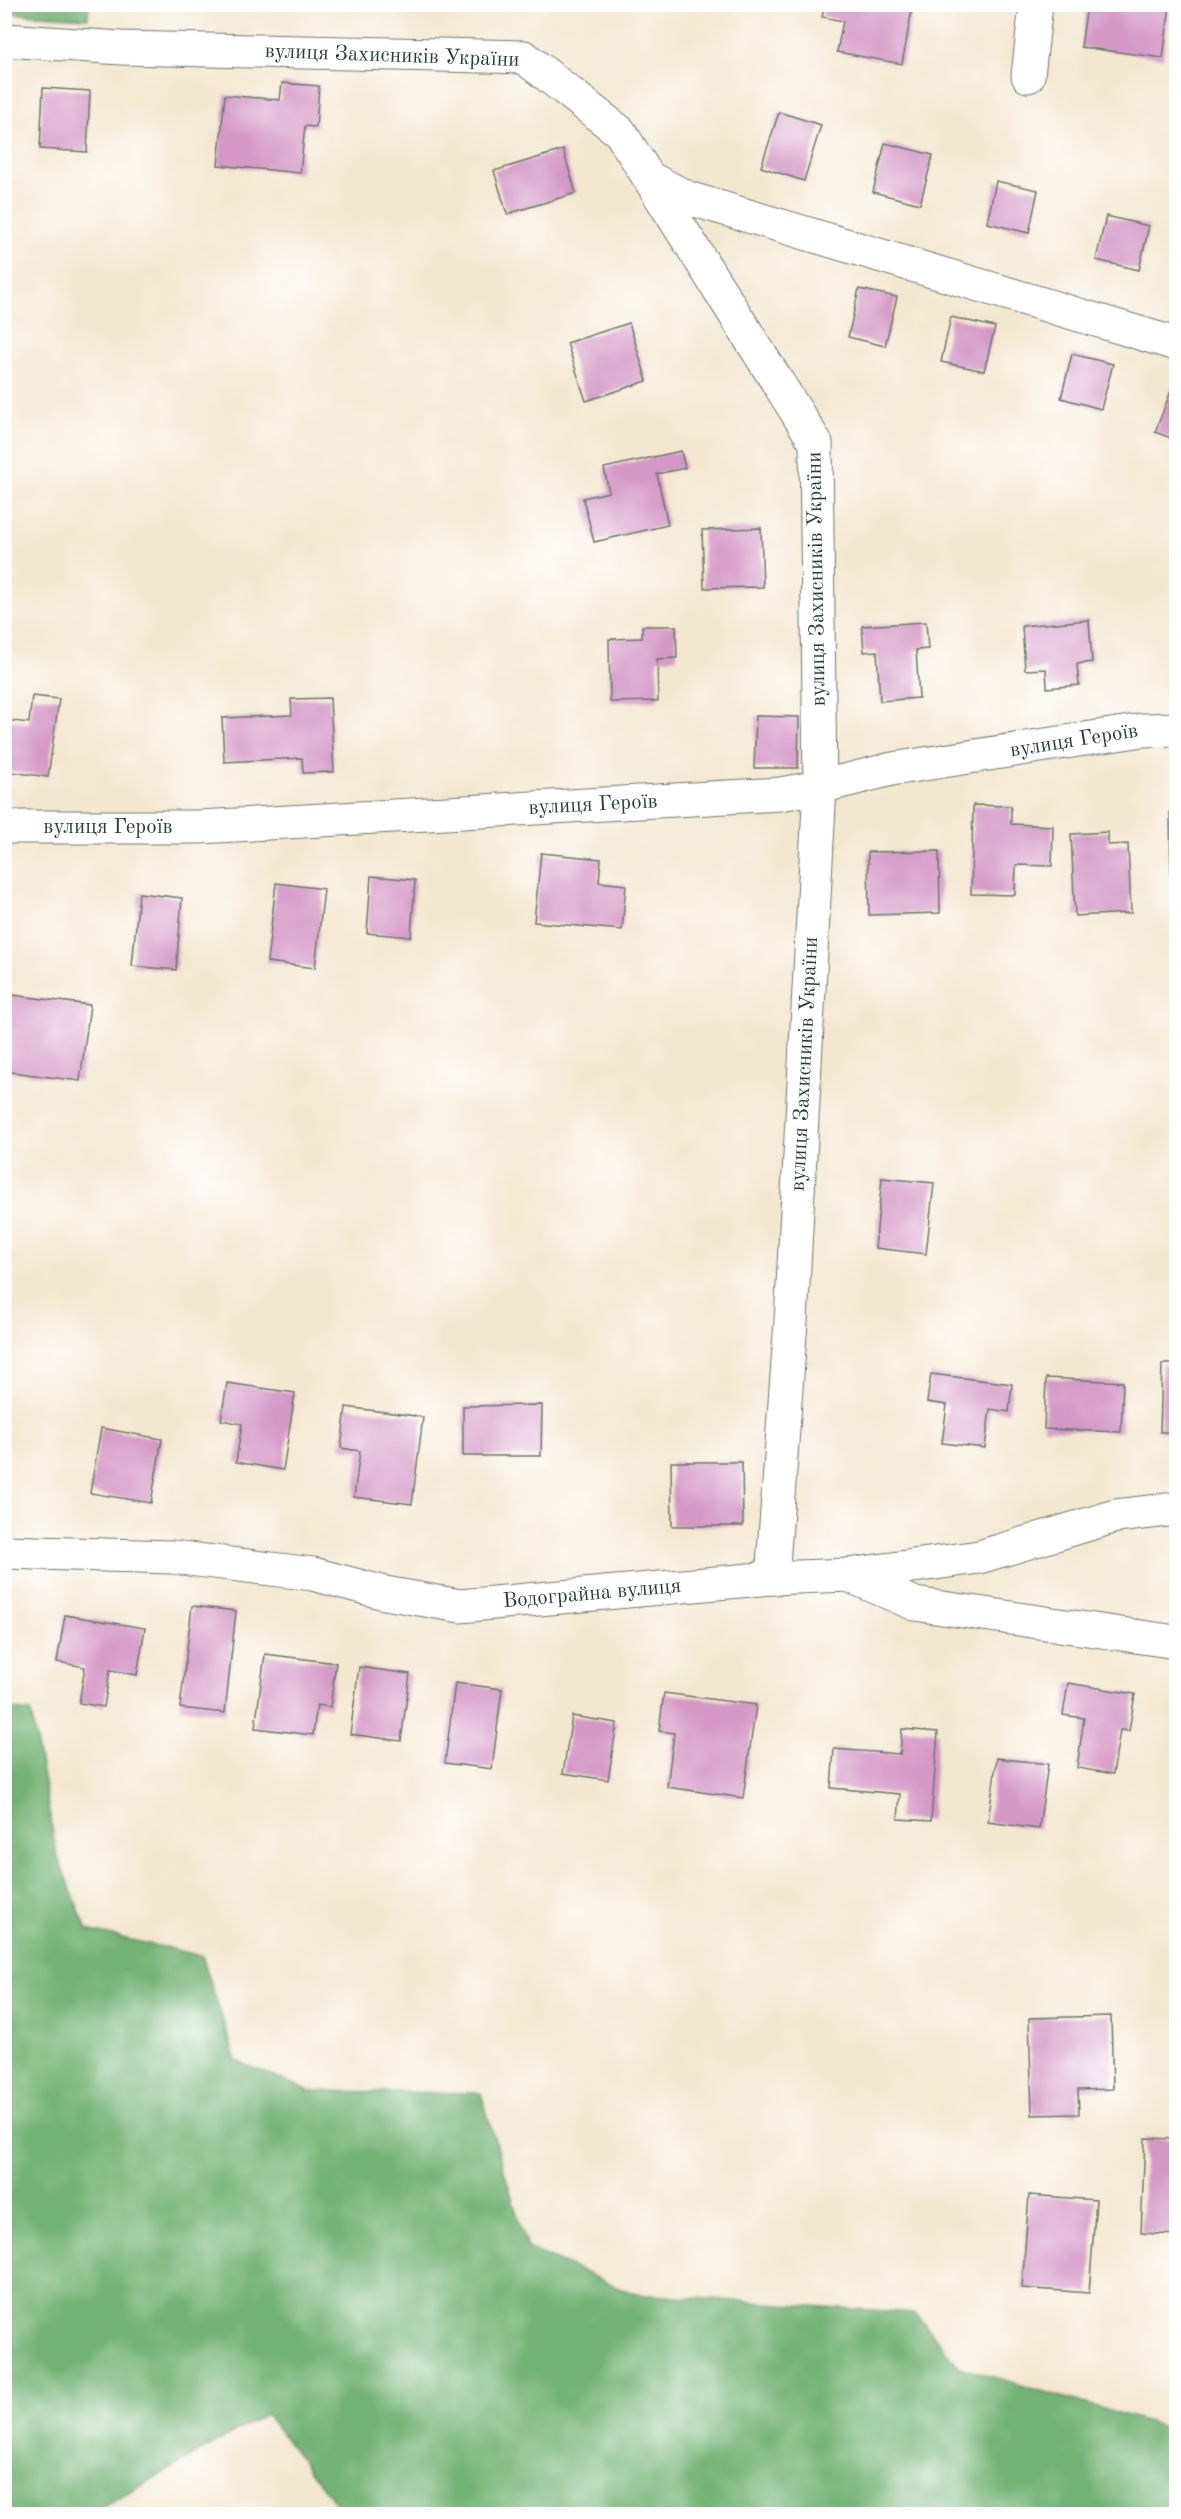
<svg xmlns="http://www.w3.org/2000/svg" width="1181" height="2519" font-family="'Old Standard TT',serif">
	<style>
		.forest { fill: #73b274; stroke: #497854; stroke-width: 1.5 }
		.building { fill: #d497c6 }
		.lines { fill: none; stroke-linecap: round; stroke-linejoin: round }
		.minor-casing { stroke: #6a786b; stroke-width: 35 }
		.minor { stroke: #fff; stroke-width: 33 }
		.labels { text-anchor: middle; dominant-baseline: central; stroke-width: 6; stroke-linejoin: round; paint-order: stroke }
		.street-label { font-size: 21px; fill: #1f3d34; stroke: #fff }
	</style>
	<rect width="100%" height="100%" fill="#fff"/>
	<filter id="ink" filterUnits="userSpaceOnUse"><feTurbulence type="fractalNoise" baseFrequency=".0167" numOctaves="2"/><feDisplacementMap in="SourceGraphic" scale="12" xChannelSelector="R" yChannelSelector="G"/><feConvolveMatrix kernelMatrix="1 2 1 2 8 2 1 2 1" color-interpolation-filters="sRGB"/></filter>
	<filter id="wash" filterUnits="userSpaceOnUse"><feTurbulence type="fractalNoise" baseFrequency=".008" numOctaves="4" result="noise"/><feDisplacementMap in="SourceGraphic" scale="24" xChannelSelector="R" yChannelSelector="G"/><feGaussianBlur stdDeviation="1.35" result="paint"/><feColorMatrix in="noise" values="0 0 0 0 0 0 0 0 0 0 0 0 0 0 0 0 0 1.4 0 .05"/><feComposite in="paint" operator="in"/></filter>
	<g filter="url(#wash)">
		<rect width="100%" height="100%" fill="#f4e7d0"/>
		<!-- forest -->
		<g class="forest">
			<path d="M4,5L5,4L89,5L88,18L5,13Z"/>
			<path d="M4,1708L31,1712L57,1855L87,1930L202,1956L236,2061L310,2091L481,2093L527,2248L635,2294L915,2313L959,2367L1176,2430V2514H344L266,2414L92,2514H5Z"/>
		</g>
		<g id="blocks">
			<!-- building -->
			<g class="building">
				<path d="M825,4H913L902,64L837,52L843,21L822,17Z"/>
				<path d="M1087,5H1170L1163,58L1081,47Z"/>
				<path d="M282,83L319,86L316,127L305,126L300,173L218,165L225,95L280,100Z"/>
				<path d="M43,88L90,91L87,152L40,149Z"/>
				<path d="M779,112L821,125L804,181L761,167Z"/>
				<path d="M885,143L933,155L920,204L873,192Z"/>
				<path d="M563,150L576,193L507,214L494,171Z"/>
				<path d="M996,181L1038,190L1029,233L987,223Z"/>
				<path d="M1106,216L1149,226L1139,270L1096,260Z"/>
				<path d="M859,289L897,297L885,346L848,337Z"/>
				<path d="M951,317L995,327L984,371L941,362Z"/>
				<path d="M629,323L647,381L586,401L567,343Z"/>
				<path d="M1072,354L1113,364L1101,409L1061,398Z"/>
				<path d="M1176,378V440L1155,432Z"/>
				<path d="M681,451L685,468L657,474L668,525L594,542L583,498L609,492L604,468Z"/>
				<path d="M761,528L763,587L704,588L702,530Z"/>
				<path d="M1089,620L1092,662L1077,664L1079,685L1047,688L1046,669L1025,670L1022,626Z"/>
				<path d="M926,622L928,649L916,650L919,698L880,701L877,651L864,652L862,626Z"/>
				<path d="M642,626H676L677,658L657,659L658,701L610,702L609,639L642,638Z"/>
				<path d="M32,696L59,699L48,777L4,771L5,720L29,723Z"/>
				<path d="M330,698L334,772L303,773L302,758L224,762L222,718L292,715L291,699Z"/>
				<path d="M756,716L799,717L798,768H754Z"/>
				<path d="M973,805L1011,806V824L1053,826L1052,866L1016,865L1015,895L971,894Z"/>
				<path d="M1176,810V881H1171L1170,811Z"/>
				<path d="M1108,832V845L1128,844L1131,913L1075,916L1071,834Z"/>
				<path d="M939,851L940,913L869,915L868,852Z"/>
				<path d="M541,853L601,859L599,882L626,885L622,930L534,922Z"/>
				<path d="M371,876L415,880L411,937L367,933Z"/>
				<path d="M276,883L324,889L315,968L267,962Z"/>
				<path d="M139,893L182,898L176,970L132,966Z"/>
				<path d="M4,994L90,1005L80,1081L4,1071Z"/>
				<path d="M882,1178L934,1183L926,1254L875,1248Z"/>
				<path d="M1162,1364H1176V1432H1160Z"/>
				<path d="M931,1374L1012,1384L1009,1412L990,1409L985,1448L942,1443L947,1405L927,1402Z"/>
				<path d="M1046,1378L1123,1382L1121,1432L1044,1429Z"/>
				<path d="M227,1383L295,1393L283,1470L236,1462L242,1424L221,1420Z"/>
				<path d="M542,1405L541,1456H463V1406Z"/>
				<path d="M346,1407L423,1417L412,1504L354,1497L360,1451L341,1448Z"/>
				<path d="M101,1428L162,1439L151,1503L90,1493Z"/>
				<path d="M671,1462H742L743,1526H672Z"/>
				<path d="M192,1606L236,1611L225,1713L180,1708Z"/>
				<path d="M65,1615L145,1628L137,1675L110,1670L104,1707L79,1703L85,1667L57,1662Z"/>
				<path d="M265,1654L336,1663L330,1707L317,1705L313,1735L255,1728Z"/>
				<path d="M359,1667L410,1674L401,1741L350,1734Z"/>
				<path d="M455,1683L502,1689L492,1769L445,1763Z"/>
				<path d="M1068,1683L1135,1694L1129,1731L1120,1730L1113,1774L1077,1768L1084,1718L1063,1715Z"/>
				<path d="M664,1693L756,1705L743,1798L667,1787L674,1733L659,1731Z"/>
				<path d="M572,1716L617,1723L608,1780L563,1773Z"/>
				<path d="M902,1729L938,1732L931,1821L898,1819L900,1794L831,1788L834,1749L900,1754Z"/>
				<path d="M997,1758L1048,1764L1039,1829L988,1822Z"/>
				<path d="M1111,2016L1113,2089L1078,2090L1079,2114L1032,2115L1029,2018Z"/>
				<path d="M1145,2138L1176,2139V2235L1141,2233Z"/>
				<path d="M1029,2195L1096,2200L1089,2293L1022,2288Z"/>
			</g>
		</g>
	</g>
	<g filter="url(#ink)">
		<use href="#blocks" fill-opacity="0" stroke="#6a786b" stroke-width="1.5"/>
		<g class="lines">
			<!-- minor casing -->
			<g class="minor-casing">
				<g id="minor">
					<path d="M4,40L121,48L524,57L620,132L816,443L820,787L791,1321L772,1578"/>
					<path d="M1028,76L1036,4"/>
					<path d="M649,178L688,198L1176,344"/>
					<path d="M4,827H200L780,794L820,787L892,769L1143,730L1176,729"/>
					<path d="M4,1552L172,1557L313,1574L385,1593L460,1606L772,1578L848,1575L979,1557L1116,1516L1176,1509"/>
					<path d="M848,1575L915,1604L1176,1642"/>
				</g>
			</g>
			<!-- minor -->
			<use href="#minor" class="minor"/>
		</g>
	</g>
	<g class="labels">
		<!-- street labels -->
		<g class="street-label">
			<text transform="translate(392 56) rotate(2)">вулиця Захисників України</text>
			<text transform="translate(817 579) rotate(-91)">вулиця Захисників України</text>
			<text transform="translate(1074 741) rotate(-9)">вулиця Героїв</text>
			<text transform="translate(593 805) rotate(-3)">вулиця Героїв</text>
			<text x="108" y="827">вулиця Героїв</text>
			<text transform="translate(805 1064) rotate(-87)">вулиця Захисників України</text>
			<text transform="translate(592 1594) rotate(-5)">Водограйна вулиця</text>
		</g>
	</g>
	<!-- margin -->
	<rect width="1181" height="2519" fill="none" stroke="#fff" stroke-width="24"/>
</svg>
